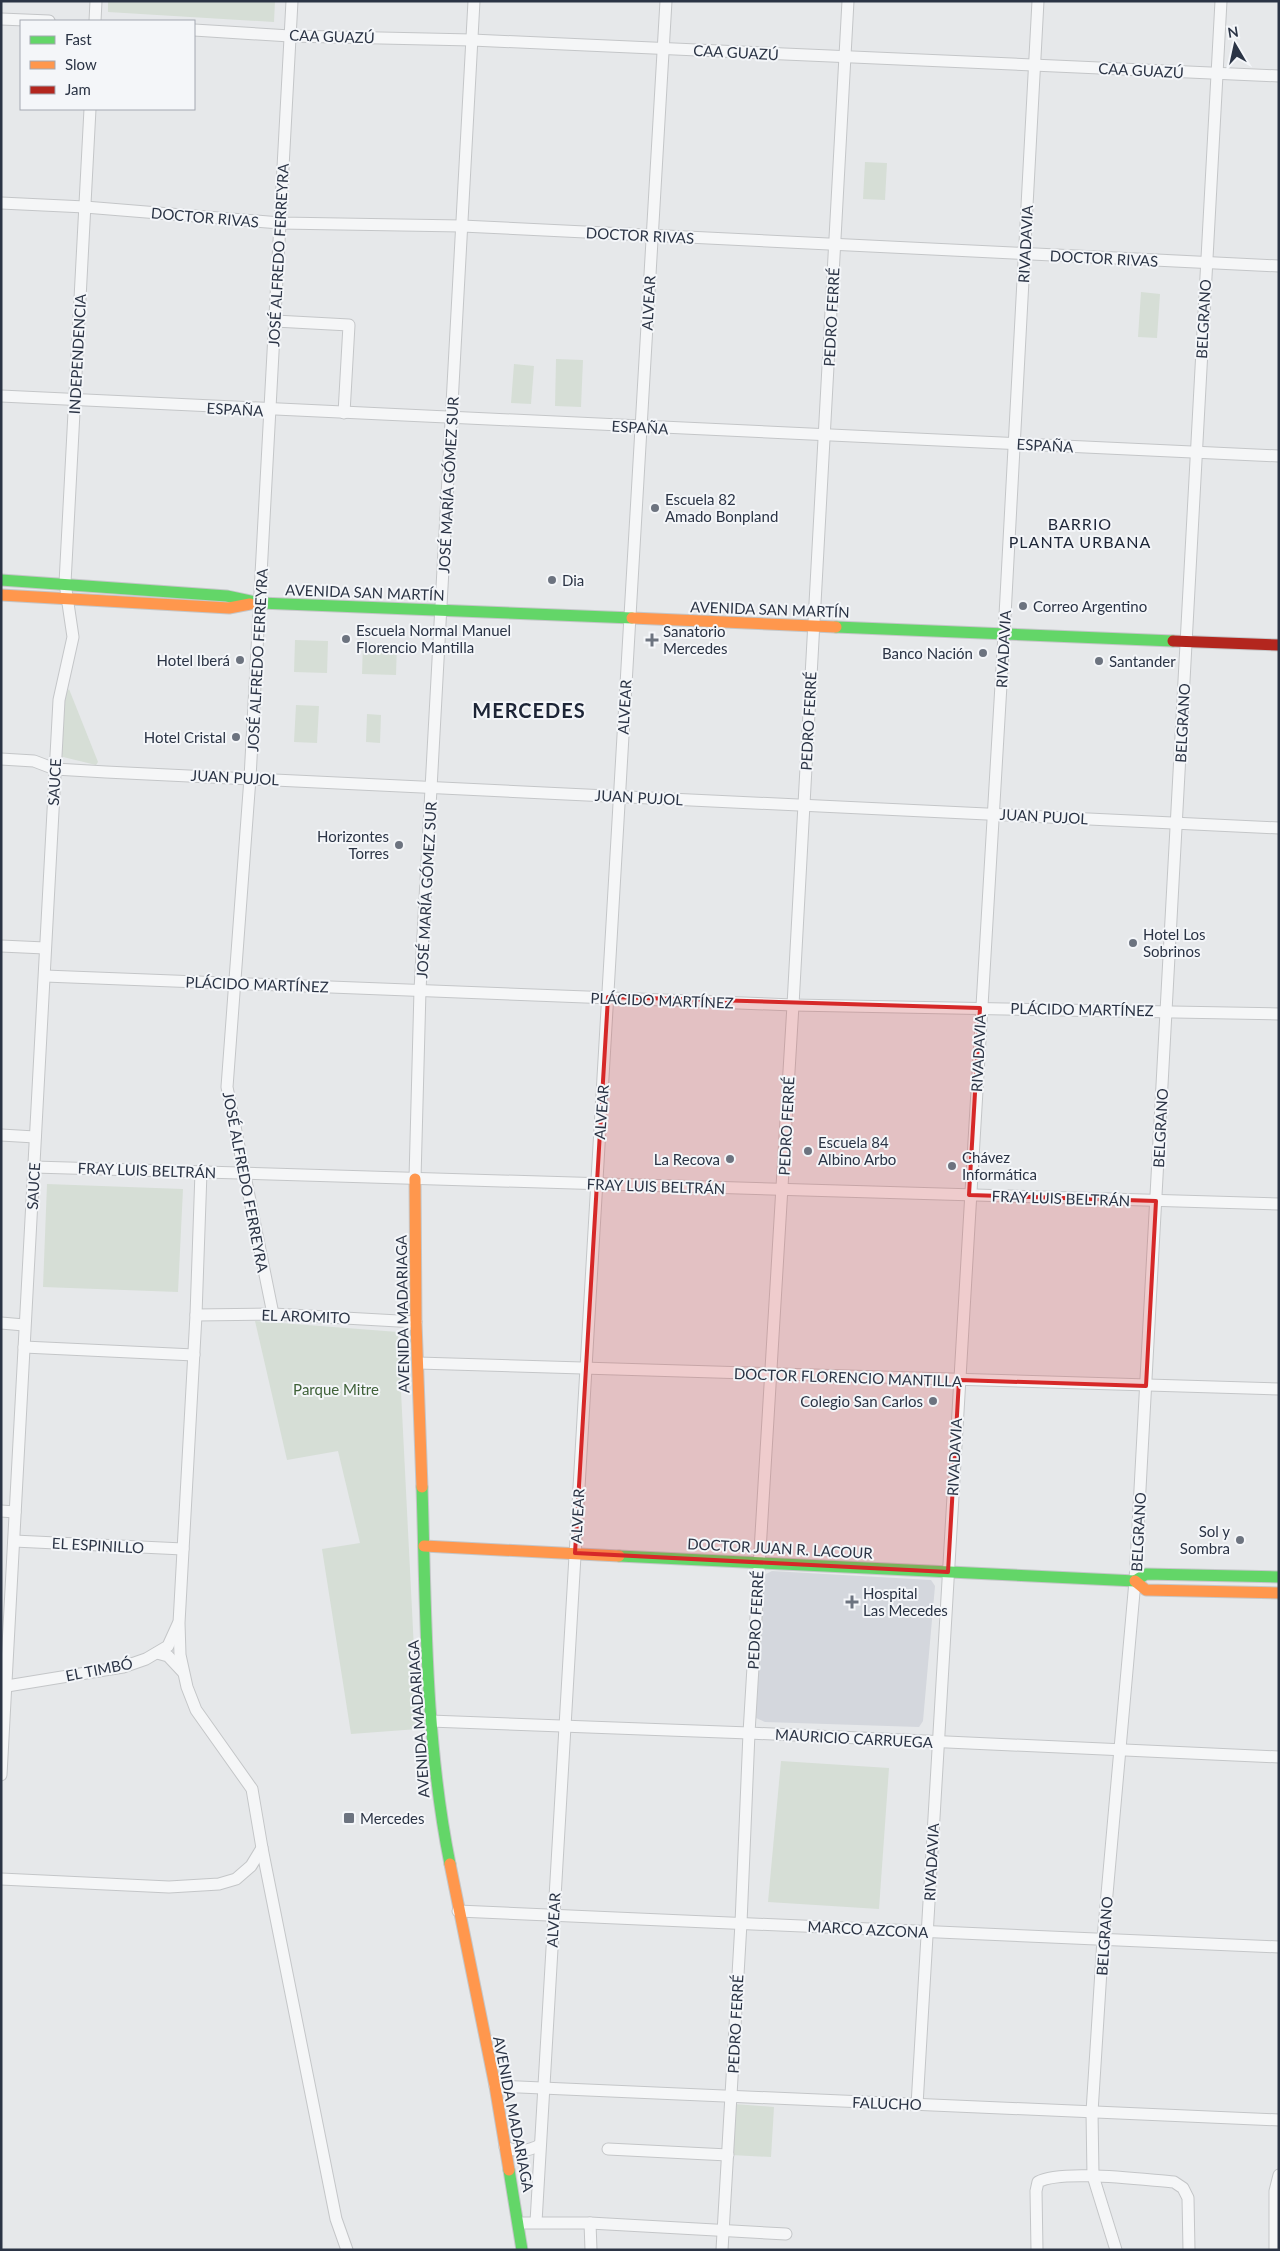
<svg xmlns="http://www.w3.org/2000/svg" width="1280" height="2251" font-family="Lato,sans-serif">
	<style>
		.built { fill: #d4d7dd }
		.green { fill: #d6ded6 }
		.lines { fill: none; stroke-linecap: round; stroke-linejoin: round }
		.street-casing { stroke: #c4c6c8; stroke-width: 13 }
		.fast-casing { stroke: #c4c6c8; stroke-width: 13 }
		.slow-casing { stroke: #c4c6c8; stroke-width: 13 }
		.jam-casing { stroke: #c4c6c8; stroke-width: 13 }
		.street { stroke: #f5f6f7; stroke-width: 11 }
		.fast { stroke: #63d668; stroke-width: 11 }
		.slow { stroke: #ff974d; stroke-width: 11 }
		.jam { stroke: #b3261e; stroke-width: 11 }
		.marked { fill: #d62828; fill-opacity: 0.2; stroke: #d62828; stroke-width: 4; stroke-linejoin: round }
		.poi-dot { fill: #6c737f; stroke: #f4f6f9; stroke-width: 2 }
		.labels { text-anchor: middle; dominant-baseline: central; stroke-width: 4; stroke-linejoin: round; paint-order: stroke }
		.street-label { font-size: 15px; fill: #2b3445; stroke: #f4f6f9 }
		.poi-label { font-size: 15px; fill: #2b3445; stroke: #f4f6f9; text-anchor: start }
		.park-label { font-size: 15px; fill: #3f6138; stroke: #f4f6f9 }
		.neighbourhood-label { font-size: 16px; letter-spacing: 1px; fill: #1d2536; stroke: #f4f6f9 }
		.district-label { font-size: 20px; font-weight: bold; letter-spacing: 1px; fill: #1d2536; stroke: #f4f6f9 }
	</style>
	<rect width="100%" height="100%" fill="#e6e8ea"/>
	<!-- built -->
	<path class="built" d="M772,1571L931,1580L935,1586L923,1721L919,1727L765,1722L756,1718L764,1575Z"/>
	<!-- green -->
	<g class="green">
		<path d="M108,1H275L274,22L108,12Z"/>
		<path d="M865,162L887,163L885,200L863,199Z"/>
		<path d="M1141,292L1160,294L1157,338L1138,337Z"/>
		<path d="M556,359L583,360L581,407L555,406Z"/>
		<path d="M514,364L534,366L531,404L511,403Z"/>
		<path d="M295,640L328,641L327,673L294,672Z"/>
		<path d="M363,643L397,644L396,675L362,674Z"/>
		<path d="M69,689L98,762L96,765L59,756L60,701Z"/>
		<path d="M296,705L319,706L317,743L294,742Z"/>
		<path d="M367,714L381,715L380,743L366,742Z"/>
		<path d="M47,1184L183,1189L178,1292L43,1287Z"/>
		<path d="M255,1321L398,1332L418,1729L351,1734L322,1549L360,1543L338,1451L287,1460Z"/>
		<path d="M781,1761L889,1768L879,1909L768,1902Z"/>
		<path d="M734,2104L774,2107L771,2157L731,2155Z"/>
	</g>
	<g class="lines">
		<!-- street casing -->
		<g class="street-casing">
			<g id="street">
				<path d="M1,19L49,21"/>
				<path d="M95,21L96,1"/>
				<path d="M194,30L290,36L472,40L1279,76"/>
				<path d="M1,203L85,207L280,223L462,226L1279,266"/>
				<path d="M275,321L349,325L344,413"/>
				<path d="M1,396L1279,456"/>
				<path d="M1,759L34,761L55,769L106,772L1279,828"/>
				<path d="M1,946L45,948"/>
				<path d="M45,976L793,1005L1279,1014"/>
				<path d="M1,1135L35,1137"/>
				<path d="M34,1167L1279,1204"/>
				<path d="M201,1172L196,1315L179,1623L180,1655L187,1687L196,1710L252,1789L262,1848L336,2219L347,2250"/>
				<path d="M415,1179L420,990L474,1"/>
				<path d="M273,1314L227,1087L250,778L292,1"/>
				<path d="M196,1315L273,1314L416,1322"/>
				<path d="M1,1323L24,1325"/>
				<path d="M24,1347L194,1355"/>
				<path d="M418,1363L1279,1389"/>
				<path d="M1,1511L15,1512"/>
				<path d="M14,1541L183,1549"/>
				<path d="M157,1653L168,1656L183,1672"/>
				<path d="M1,1687L123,1667L146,1659L168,1646L178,1624"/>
				<path d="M430,1721L749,1733L1279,1757"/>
				<path d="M1,1775L59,700L73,637L65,583L90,109"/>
				<path d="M1,1879L169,1887L219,1884L236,1879L251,1866L262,1848"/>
				<path d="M458,1911L1279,1947"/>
				<path d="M495,2086L1279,2120"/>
				<path d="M917,2105L1004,634L1038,1"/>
				<path d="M505,2147C518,2153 528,2151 540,2145"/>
				<path d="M608,2149L728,2155"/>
				<path d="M536,2222L666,1"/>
				<path d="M518,2223H590L786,2234"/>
				<path d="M590,2223L591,2250"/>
				<path d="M722,2250L741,1923L749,1733L793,1005L848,1"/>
				<path d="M1037,2250L1036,2191L1038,2182C1061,2169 1145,2180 1174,2182L1183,2188L1188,2198L1189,2250"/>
				<path d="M1116,2250L1093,2176L1092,2112L1103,1939L1135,1581L1221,1"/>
				<path d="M1275,2250V2191L1279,2175"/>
			</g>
		</g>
		<!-- fast casing -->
		<g class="fast-casing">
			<g id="fast">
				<path d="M1,580L227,596L260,603L632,618"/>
				<path d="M836,627L1173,641"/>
				<path d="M422,1487C426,1613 425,1740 450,1864"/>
				<path d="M619,1556L1135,1581"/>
				<path d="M1135,1581L1146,1574L1279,1577"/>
				<path d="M509,2170L522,2250"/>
			</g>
		</g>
		<!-- slow casing -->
		<g class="slow-casing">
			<g id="slow">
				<path d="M1,595L229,608L250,604"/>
				<path d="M632,618L836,627"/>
				<path d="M415,1179L416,1322L422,1487"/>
				<path d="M424,1546L619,1556"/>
				<path d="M1135,1581L1146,1590L1279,1593"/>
				<path d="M450,1864L495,2086L509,2170"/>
			</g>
		</g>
		<!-- jam casing -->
		<g class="jam-casing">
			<path id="jam" d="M1173,641L1279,645"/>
		</g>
		<!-- street -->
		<use href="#street" class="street"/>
		<!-- fast -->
		<use href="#fast" class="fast"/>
		<!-- slow -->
		<use href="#slow" class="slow"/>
		<!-- jam -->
		<use href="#jam" class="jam"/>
	</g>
	<!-- marked area -->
	<path class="marked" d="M608,997L980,1008L969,1195L1156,1201L1146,1386L959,1380L948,1572L575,1553Z"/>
	<!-- markers -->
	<g class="poi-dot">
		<circle cx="655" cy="508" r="5"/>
		<circle cx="552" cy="580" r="5"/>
		<circle cx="1023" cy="606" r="5"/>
		<circle cx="346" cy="639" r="5"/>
		<path d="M649.5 632.5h5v5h5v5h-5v5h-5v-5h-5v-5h5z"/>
		<circle cx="983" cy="653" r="5"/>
		<circle cx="240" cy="660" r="5"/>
		<circle cx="1099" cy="661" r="5"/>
		<circle cx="236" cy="737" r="5"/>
		<circle cx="399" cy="845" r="5"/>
		<circle cx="1133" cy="943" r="5"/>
		<circle cx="808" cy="1151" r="5"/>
		<circle cx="730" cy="1159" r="5"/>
		<circle cx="952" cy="1166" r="5"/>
		<circle cx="933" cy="1401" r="5"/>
		<circle cx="1240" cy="1540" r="5"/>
		<path d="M849.5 1594.5h5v5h5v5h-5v5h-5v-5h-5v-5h5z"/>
		<rect x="343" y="1812" width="12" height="12" rx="2.5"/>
	</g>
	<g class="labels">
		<!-- street labels -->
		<g class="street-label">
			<text transform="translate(332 36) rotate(2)">CAA GUAZÚ</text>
			<text transform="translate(736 52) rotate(3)">CAA GUAZÚ</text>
			<text transform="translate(1141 70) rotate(3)">CAA GUAZÚ</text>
			<text transform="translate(205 217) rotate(5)">DOCTOR RIVAS</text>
			<text transform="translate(640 235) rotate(3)">DOCTOR RIVAS</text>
			<text transform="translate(1025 244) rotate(-87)">RIVADAVIA</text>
			<text transform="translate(278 255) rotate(-87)">JOSÉ ALFREDO FERREYRA</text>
			<text transform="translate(1104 258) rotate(3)">DOCTOR RIVAS</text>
			<text transform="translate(648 303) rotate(-87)">ALVEAR</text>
			<text transform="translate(831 317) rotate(-87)">PEDRO FERRÉ</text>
			<text transform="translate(1203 319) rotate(-87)">BELGRANO</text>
			<text transform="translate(77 354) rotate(-87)">INDEPENDENCIA</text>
			<text transform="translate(235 409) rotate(3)">ESPAÑA</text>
			<text transform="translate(640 427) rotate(3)">ESPAÑA</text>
			<text transform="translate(1045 445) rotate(3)">ESPAÑA</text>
			<text transform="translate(448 485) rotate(-87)">JOSÉ MARÍA GÓMEZ SUR</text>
			<text transform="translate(365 592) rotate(2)">AVENIDA SAN MARTÍN</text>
			<text transform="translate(770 609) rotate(2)">AVENIDA SAN MARTÍN</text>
			<text transform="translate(1003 649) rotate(-87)">RIVADAVIA</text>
			<text transform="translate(257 660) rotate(-87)">JOSÉ ALFREDO FERREYRA</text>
			<text transform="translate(624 707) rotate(-87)">ALVEAR</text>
			<text transform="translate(808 721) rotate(-87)">PEDRO FERRÉ</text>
			<text transform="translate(1182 723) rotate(-87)">BELGRANO</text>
			<text transform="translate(235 777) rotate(3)">JUAN PUJOL</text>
			<text transform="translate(54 782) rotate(-87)">SAUCE</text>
			<text transform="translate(639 797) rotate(3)">JUAN PUJOL</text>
			<text transform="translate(1044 816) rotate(3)">JUAN PUJOL</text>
			<text transform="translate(426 890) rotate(-87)">JOSÉ MARÍA GÓMEZ SUR</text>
			<text transform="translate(257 984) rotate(2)">PLÁCIDO MARTÍNEZ</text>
			<text transform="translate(662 1000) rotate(2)">PLÁCIDO MARTÍNEZ</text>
			<text transform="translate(1082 1009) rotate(1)">PLÁCIDO MARTÍNEZ</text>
			<text transform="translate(978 1053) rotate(-87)">RIVADAVIA</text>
			<text transform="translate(601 1112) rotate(-86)">ALVEAR</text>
			<text transform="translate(786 1126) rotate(-87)">PEDRO FERRÉ</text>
			<text transform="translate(1160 1128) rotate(-87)">BELGRANO</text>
			<text transform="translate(147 1170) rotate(2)">FRAY LUIS BELTRÁN</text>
			<text transform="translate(246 1182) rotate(79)">JOSÉ ALFREDO FERREYRA</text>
			<text transform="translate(33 1186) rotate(-87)">SAUCE</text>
			<text transform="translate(656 1186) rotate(2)">FRAY LUIS BELTRÁN</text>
			<text transform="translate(1061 1198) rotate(2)">FRAY LUIS BELTRÁN</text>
			<text transform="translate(402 1314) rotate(-91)">AVENIDA MADARIAGA</text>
			<text transform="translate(306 1316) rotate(2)">EL AROMITO</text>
			<text transform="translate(848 1377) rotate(2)">DOCTOR FLORENCIO MANTILLA</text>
			<text transform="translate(954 1457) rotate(-87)">RIVADAVIA</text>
			<text transform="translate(577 1516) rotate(-87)">ALVEAR</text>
			<text transform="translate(1138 1532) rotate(-87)">BELGRANO</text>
			<text transform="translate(98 1545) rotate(3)">EL ESPINILLO</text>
			<text transform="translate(780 1548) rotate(3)">DOCTOR JUAN R. LACOUR</text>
			<text transform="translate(755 1620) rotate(-87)">PEDRO FERRÉ</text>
			<text transform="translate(99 1669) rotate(-11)">EL TIMBÓ</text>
			<text transform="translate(418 1719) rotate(-94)">AVENIDA MADARIAGA</text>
			<text transform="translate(854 1738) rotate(3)">MAURICIO CARRUEGA</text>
			<text transform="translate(931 1862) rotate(-87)">RIVADAVIA</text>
			<text transform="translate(553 1920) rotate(-87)">ALVEAR</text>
			<text transform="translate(868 1929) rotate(3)">MARCO AZCONA</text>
			<text transform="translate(1104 1936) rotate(-86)">BELGRANO</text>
			<text transform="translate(735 2024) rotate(-87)">PEDRO FERRÉ</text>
			<text transform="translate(887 2103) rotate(2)">FALUCHO</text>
			<text transform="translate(514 2114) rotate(79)">AVENIDA MADARIAGA</text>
		</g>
		<!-- poi labels -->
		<g class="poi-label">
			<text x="665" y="499">Escuela 82<tspan x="665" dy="17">Amado Bonpland</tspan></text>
			<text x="562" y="580">Dia</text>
			<text x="1033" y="606">Correo Argentino</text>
			<text x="356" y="630">Escuela Normal Manuel<tspan x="356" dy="17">Florencio Mantilla</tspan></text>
			<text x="663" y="631">Sanatorio<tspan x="663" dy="17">Mercedes</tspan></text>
			<text x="973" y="653" text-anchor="end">Banco Nación</text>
			<text x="230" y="660" text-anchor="end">Hotel Iberá</text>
			<text x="1109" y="661">Santander</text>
			<text x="226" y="737" text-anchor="end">Hotel Cristal</text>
			<text x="389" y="836" text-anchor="end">Horizontes<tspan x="389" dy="17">Torres</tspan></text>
			<text x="1143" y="934">Hotel Los<tspan x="1143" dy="17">Sobrinos</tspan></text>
			<text x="818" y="1142">Escuela 84<tspan x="818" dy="17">Albino Arbo</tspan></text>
			<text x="962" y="1157">Chávez<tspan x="962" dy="17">Informática</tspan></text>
			<text x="720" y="1159" text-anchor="end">La Recova</text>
			<text x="923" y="1401" text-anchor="end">Colegio San Carlos</text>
			<text x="1230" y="1531" text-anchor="end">Sol y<tspan x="1230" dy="17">Sombra</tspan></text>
			<text x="863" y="1593">Hospital<tspan x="863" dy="17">Las Mecedes</tspan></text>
			<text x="360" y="1818">Mercedes</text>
		</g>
		<!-- park labels -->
		<g class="park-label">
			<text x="336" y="1389">Parque Mitre</text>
		</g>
		<!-- neighbourhood labels -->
		<g class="neighbourhood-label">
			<text x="1080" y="523">BARRIO<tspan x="1080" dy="18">PLANTA URBANA</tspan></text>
		</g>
		<!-- district labels -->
		<g class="district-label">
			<text x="529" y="710">MERCEDES</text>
		</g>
	</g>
	<!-- border -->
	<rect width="1280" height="2251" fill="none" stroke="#2b3445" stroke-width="5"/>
	<!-- legend -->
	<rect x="20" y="20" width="175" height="90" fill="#f4f6f9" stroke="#a4a8b1"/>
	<rect x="30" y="36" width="25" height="8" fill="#63d668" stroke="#a4a8b1"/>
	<text x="65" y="45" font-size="15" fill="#2b3445">Fast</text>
	<rect x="30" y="61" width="25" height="8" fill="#ff974d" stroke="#a4a8b1"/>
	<text x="65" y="70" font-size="15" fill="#2b3445">Slow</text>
	<rect x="30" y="86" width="25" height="8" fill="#b3261e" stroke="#a4a8b1"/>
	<text x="65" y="95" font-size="15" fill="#2b3445">Jam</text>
	<!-- north arrow -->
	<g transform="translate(1235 45) rotate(351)" stroke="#f4f6f9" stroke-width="4" paint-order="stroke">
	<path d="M0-4L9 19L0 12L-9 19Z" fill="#2b3445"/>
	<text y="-8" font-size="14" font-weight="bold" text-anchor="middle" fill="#2b3445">N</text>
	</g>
</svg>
